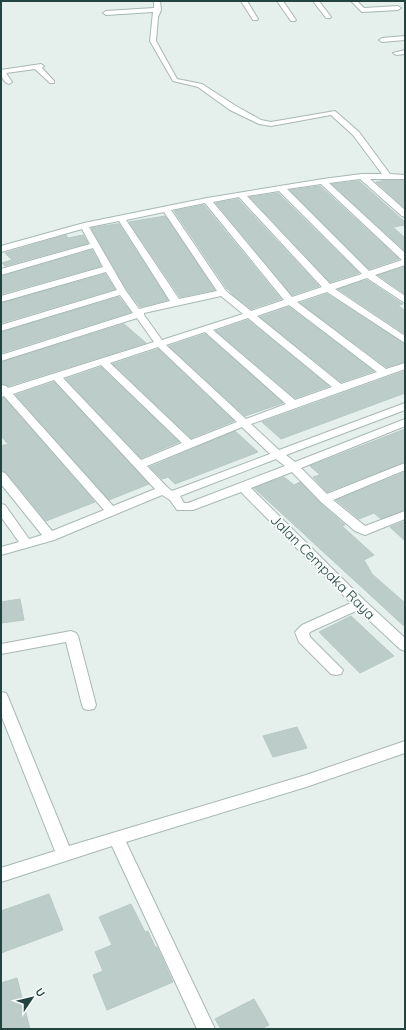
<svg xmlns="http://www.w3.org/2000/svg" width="406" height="1030" font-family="Quicksand,sans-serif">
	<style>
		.building { fill: #bccdc9; stroke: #b6c9c5 }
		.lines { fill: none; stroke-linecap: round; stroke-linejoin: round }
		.minor-casing { stroke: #a7b8b5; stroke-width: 2 }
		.minor { fill: #fff; fill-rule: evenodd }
		.labels { text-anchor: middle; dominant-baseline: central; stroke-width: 4; stroke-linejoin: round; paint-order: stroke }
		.street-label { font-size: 14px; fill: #22433f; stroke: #f6fbf9 }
	</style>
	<rect width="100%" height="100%" fill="#e5efec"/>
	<!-- building -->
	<g class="building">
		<path d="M386,180H405V208L376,182Z"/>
		<path d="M359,181L405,222V225L393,227L405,238V251L332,184Z"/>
		<path d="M320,186L399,259L369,269L290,190Z"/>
		<path d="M278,193L359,273L330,282L250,197Z"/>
		<path d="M238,199L319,286L292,295L216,203Z"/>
		<path d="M204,205L281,299L251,309L233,295L228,289H227L174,211Z"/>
		<path d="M165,216L215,290L180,297L129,222Z"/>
		<path d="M116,224H119L168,300L140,307L127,290L91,228Z"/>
		<path d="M66,235L68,238L83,235L88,243L5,266L2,263L12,260L5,253Z"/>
		<path d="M92,250L101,266L1,294V276Z"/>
		<path d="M405,267V294L378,275Z"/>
		<path d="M105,274L115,289L1,323V303Z"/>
		<path d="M367,280L403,304L398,305L405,311V334L338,289Z"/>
		<path d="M327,294L405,344V362L386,367L300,303Z"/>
		<path d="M119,297L131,312L1,353V332Z"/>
		<path d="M289,307L374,371L341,382L260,317Z"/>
		<path d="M248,320L329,386L295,398L216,331Z"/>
		<path d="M124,324L146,343L8,386L1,384V362Z"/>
		<path d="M205,334L283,403L245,416L169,346Z"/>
		<path d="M158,349L234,421L191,438L113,364Z"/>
		<path d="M101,367L179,442L141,458L66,379Z"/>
		<path d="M405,371V393L281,439L262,422Z"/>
		<path d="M54,382L149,484L109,500L16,395Z"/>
		<path d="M1,398H4L95,502L46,521L6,472L1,471V446L8,444L1,436Z"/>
		<path d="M405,429V462L327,492L313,477L320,475L310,466Z"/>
		<path d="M235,431L258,452L175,484L168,477L162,479L150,467Z"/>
		<path d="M405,472V510L381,519L374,513L359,519L336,500Z"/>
		<path d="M284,477L294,485L300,482L320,503L345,525L342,526L374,555L364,560L372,574L405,603V627L254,488Z"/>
		<path d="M405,521V541L390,527Z"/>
		<path d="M20,599L24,620L1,623V602Z"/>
		<path d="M351,616L383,646L394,656L360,673L319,632Z"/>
		<path d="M297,727L307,748L273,757L263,736Z"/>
		<path d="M49,894L63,930L1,953V911Z"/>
		<path d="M131,904L145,932L148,931L155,947H157L173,982L107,1010L93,975L103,971L95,952L112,945L99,917Z"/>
		<path d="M17,978L30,1029H1V983Z"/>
		<path d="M254,999L269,1025L261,1029H221L215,1019Z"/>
	</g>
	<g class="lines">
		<!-- minor casing -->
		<g class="minor-casing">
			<g id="minor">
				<path d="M154,1H160L161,10L158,17L156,41L177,79L202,84L236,106L261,120L271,122L335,111L359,132L390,174L405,175V179H370L405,210V217L402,216L360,179L329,183L405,253V265L375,275L405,296V303L367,278L335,289L405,336V343L327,292L297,302L386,369L405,363V369L251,424L279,450L405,403V410L286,455L295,462L405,419V426L301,468L327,494L405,463V470L333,500L365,526L405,511V519L365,535L355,531L321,502L292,472L251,488L365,601L405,638V651L400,649L358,610L312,631L309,633L310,637L343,670L341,674L336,675L331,674L299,642L295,632L302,625L351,603L241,492L193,510H177L170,500L162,495L54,540L1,555V547L19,542L1,517V504L5,505L29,539L42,535L1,484V472L5,473L52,531L104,510L4,396L1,397V385L6,386L8,388L154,342L137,318L1,361V355L133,313L120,295L1,331V325L117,290L106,272L1,302V296L103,267L93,248L1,275V269L90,244L82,229L1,252V246L84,223L207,198L323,179L362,174H382L353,135L331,115L271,126L259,124L230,110L198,87L173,81L150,41L153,12L106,15L103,13L106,11L154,8ZM321,184L402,260L369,271L287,189ZM279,191L362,274L330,284L247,196ZM239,197L322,287L292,297L213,202ZM205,203L284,300L251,311L226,291L171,210ZM164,212L217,291L179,299L126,220ZM119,221L170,301L139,309L126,291L89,227ZM221,296L243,314L162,340L144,315V313ZM289,305L377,372L341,384L257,316ZM248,318L332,387L295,400L213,330ZM205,332L286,404L246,419L166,345ZM158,347L237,422L191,440L110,363ZM101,365L182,443L141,460L63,378ZM54,380L155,489L113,506L13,394ZM242,427L270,454L172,491L167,487L147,466ZM276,459L285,466L188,503H184L180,496Z"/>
				<path d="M241,1H247L258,19L257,20H253Z"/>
				<path d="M277,1H283L296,20L295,21H291Z"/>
				<path d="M313,1H319L331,17L330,18H326Z"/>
				<path d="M351,1H357L364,8L398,6L401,8L398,10L362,12Z"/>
				<path d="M405,36V40L382,42L379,40L382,38Z"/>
				<path d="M405,50V54L396,55L393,53Z"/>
				<path d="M41,64L44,66L42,68L54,81V83H50L35,69L6,73L12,82L9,84C3,82 1,76 1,70Z"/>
				<path d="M71,631L76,633L78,636L96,705L94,709L89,710L84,709L82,705L66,642L1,654V644Z"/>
				<path d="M1,692L6,693L8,697L69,846L306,775L405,741V753L306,787L126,842L215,1029H197L112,846L1,882V868L55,851L1,715Z"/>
			</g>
		</g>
		<!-- minor -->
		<use href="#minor" class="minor"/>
	</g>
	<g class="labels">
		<!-- street labels -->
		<g class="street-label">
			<text transform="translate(323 567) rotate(45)">Jalan Cempaka Raya</text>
		</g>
	</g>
	<!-- border -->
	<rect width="406" height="1030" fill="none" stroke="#22433f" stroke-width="4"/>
	<!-- north arrow -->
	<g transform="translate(32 998) rotate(55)" stroke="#f6fbf9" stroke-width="3" paint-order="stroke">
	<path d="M0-3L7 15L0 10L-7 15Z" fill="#22433f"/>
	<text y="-6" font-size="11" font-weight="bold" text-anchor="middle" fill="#22433f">U</text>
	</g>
</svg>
